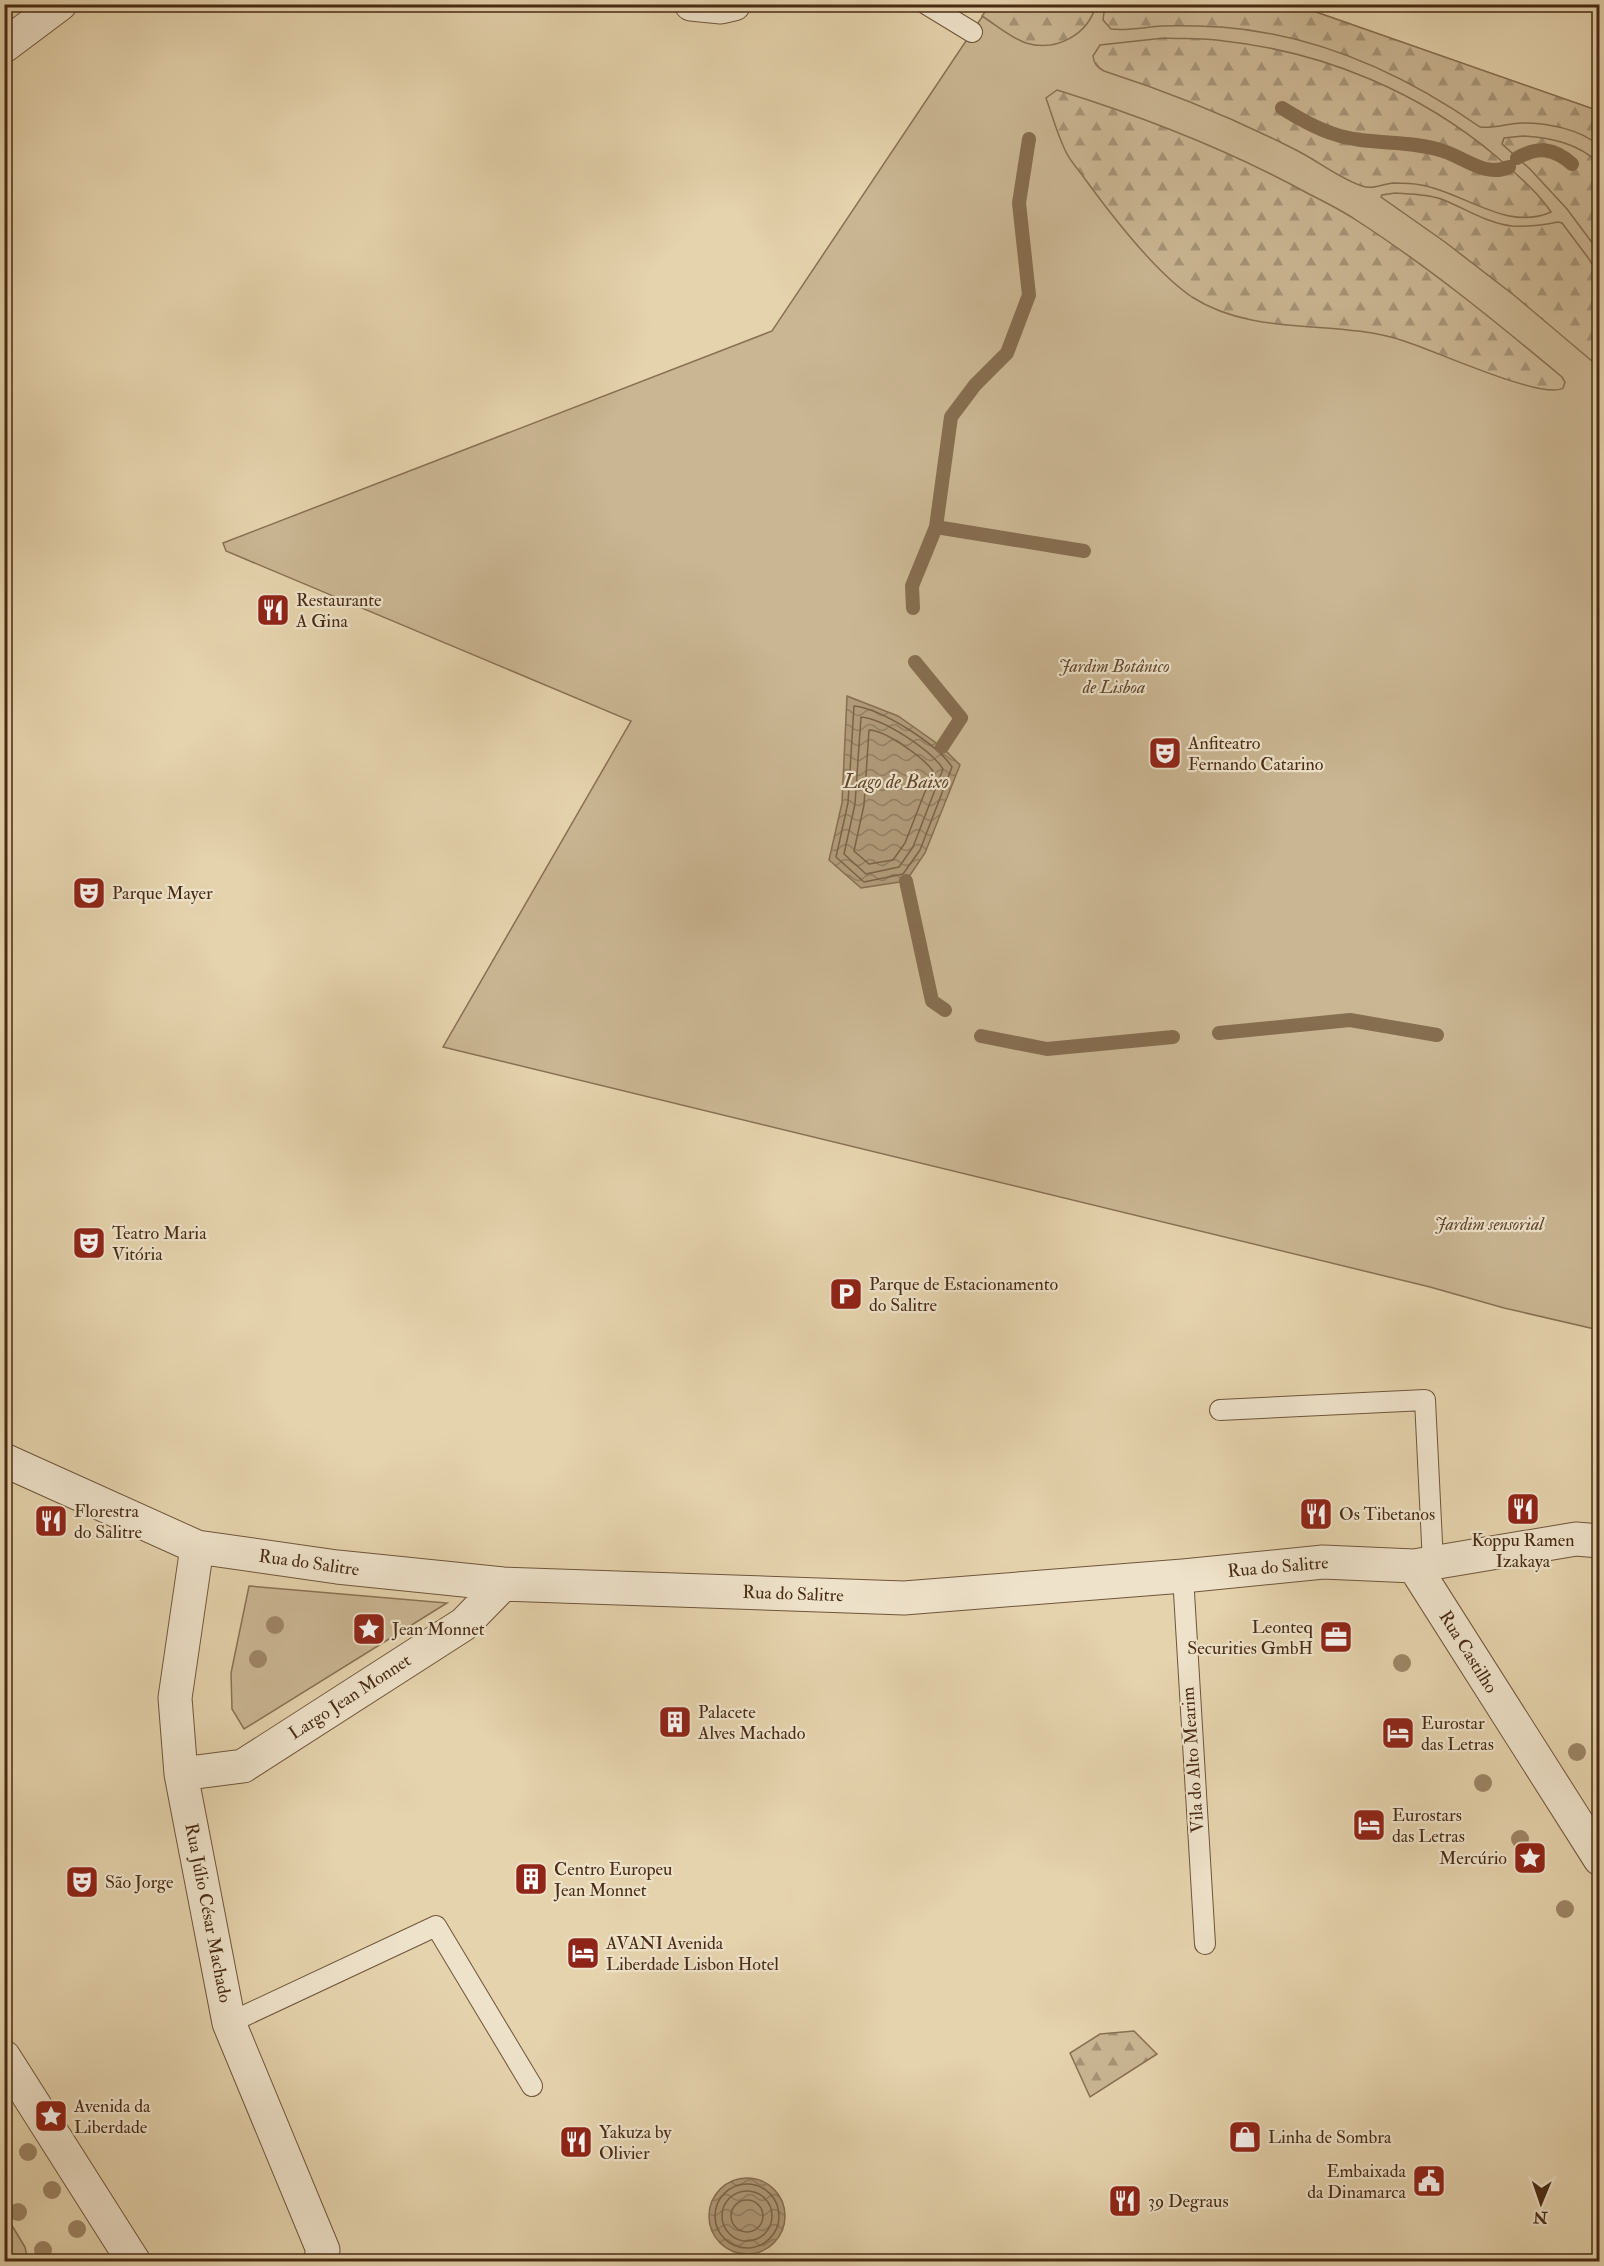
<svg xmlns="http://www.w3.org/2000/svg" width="1604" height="2266" viewBox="0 0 1604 2266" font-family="'IM FELL Double Pica',serif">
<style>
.green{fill:#cab693;stroke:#897053;stroke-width:1.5}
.forest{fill:url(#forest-firs);stroke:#897053;stroke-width:1.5}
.water{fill:url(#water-waves);stroke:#866e50;stroke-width:1.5}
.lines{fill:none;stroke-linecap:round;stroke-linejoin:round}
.shore{stroke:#7c6246;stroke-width:1.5}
.stream{stroke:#866e50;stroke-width:14}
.lane-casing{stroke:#6f553a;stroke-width:22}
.street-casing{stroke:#6f553a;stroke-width:35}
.lane{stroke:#eee2ca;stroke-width:20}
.street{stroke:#eee2ca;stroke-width:33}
.tree{fill:#9d8667}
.labels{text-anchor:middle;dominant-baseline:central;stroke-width:4.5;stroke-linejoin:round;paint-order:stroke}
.poi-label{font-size:18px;fill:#482b13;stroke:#eee2ca;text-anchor:start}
.park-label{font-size:18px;font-style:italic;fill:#62472d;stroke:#eee2ca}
.street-label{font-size:18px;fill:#482b13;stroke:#eee2ca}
.water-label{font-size:20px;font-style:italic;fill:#62472c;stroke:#eee2ca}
</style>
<defs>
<pattern id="forest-firs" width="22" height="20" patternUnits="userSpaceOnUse" patternTransform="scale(1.5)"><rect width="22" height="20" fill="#cab693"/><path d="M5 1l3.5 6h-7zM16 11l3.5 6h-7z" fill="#a69477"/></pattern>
<pattern id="water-waves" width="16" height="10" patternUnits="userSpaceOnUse" patternTransform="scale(1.5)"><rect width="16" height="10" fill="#b09a79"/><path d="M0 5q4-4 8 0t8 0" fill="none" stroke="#917e62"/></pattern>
</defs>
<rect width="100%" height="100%" fill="#e5d3ad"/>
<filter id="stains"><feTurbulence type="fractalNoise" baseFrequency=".00333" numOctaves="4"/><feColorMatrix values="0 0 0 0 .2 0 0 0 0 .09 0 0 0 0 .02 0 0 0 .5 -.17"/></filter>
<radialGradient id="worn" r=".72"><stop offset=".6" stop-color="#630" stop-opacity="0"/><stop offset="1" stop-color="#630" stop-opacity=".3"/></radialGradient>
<!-- green -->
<path class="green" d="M990,5H1296L1599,111V1330L1504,1308L1430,1287L443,1047L631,721L226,551L223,543L772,331Z
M249,1586L447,1603L244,1729L232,1709L231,1673Z
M5,2214L25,2247L28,2261H5Z"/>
<!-- forest -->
<path class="forest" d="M990,5V4L1096,5C1088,35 1056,52 1026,43C1011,38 996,25 982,16Z
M1105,5H1296L1599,111V146C1581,129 1547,123 1523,123C1508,123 1494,129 1480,127C1404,74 1315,34 1221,27C1202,26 1181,25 1162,26C1145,27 1128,31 1111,29L1103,20Z
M1164,38C1184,39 1204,38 1224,41C1324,52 1420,92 1497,157C1516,174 1537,191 1551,212C1507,232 1463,192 1421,185C1412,183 1402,183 1393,183C1383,184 1372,190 1362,186C1338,178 1317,160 1294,149C1233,118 1169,92 1104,71C1097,67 1094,64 1093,56L1100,45Z
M1057,90C1144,117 1229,150 1309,194C1325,202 1341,210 1356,220C1429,267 1496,322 1562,377L1565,382L1563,388C1544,401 1431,349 1404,341C1335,318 1256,338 1192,297C1155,272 1112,216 1085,179C1079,170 1069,160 1065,150C1057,133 1052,115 1046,98Z
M1523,136C1552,138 1577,143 1599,163V252L1567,209L1530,169L1502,144L1504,138Z
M1395,193C1411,194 1427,194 1441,199C1465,208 1486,223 1512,226C1527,227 1543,225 1558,222L1562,223L1589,259L1599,277V367L1515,296L1445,242L1381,197L1382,195Z
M1134,2031L1157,2054L1090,2097L1070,2053L1100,2034Z"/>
<!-- water -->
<path class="water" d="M847,696L898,716L942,747L960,765L925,853L906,881L861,888L829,860L842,803Z
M709 2216a38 38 0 1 1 76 0a38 38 0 1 1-76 0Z"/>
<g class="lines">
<!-- shore -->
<path class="shore" d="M854,706C882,709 937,744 952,767L920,850L903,874L864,882L836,857L848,803Z
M861,717C884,719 931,750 943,769L913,847L899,867L866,874L844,854L855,804Z
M869,730C885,730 924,758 933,771L905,843L893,860L869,864L854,851L864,805Z
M715 2216a32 32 0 1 1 64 0a32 32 0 1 1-64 0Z
M722 2216a25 25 0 1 1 50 0a25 25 0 1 1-50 0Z
M731 2216a16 16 0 1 1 32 0a16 16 0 1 1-32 0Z"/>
<!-- stream -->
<path class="stream" d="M1282,108C1298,118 1313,127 1331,133C1366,146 1404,139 1440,150C1463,156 1484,178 1509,167
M1517,158C1538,146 1554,148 1572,164
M936,527L1084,551
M913,608L912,586L936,527L951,417L975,385L1007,353L1029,295L1019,203L1029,139
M915,662L961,718L942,747
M906,881L932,1001L945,1010
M1219,1033L1350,1020L1437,1035
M981,1036L1047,1049L1173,1037"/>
<defs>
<path id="lane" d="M926,4L972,32
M1220,1410L1425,1400L1433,1563
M1183,1576L1205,1944
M229,2023L436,1926L532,2086"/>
<path id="street" d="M691,4L721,7L734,4
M4,46L60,4
M4,1460L197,1547L337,1567L503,1584L904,1598L1183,1576L1323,1562L1414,1566L1576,1539L1600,1541
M197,1547L175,1698L181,1774L229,2023L323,2250L320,2262
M1414,1566L1600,1859
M181,1774L243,1766L464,1624L503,1584
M4,2057L134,2262"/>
</defs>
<!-- lane casing -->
<use href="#lane" class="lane-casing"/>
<!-- street casing -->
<use href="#street" class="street-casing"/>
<!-- lane -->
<use href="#lane" class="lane"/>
<!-- street -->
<use href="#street" class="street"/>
</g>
<!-- trees -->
<g class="tree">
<circle cx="275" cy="1625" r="9"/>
<circle cx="258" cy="1659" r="9"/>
<circle cx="1402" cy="1663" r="9"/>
<circle cx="1577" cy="1752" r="9"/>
<circle cx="1483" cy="1783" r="9"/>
<circle cx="1520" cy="1839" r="9"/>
<circle cx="1565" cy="1909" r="9"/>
<circle cx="28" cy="2152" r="9"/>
<circle cx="52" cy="2190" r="9"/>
<circle cx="18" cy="2212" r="9"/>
<circle cx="77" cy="2229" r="9"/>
<circle cx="43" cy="2250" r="9"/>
</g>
<!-- icons -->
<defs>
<symbol id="restaurant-square" viewBox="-11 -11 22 22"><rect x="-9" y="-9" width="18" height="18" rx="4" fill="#8f2418" stroke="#eee2ca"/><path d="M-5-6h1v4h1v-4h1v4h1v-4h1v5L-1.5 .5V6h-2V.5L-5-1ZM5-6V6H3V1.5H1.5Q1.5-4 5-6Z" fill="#fff"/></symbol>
<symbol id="theatre-square" viewBox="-11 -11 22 22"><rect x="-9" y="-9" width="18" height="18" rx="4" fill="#8f2418" stroke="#eee2ca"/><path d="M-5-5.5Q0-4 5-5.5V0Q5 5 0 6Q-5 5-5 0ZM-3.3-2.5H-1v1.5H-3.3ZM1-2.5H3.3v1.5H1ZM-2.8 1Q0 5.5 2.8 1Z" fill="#fff"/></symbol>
<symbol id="parking-square" viewBox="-11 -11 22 22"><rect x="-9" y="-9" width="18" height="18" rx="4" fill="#8f2418" stroke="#eee2ca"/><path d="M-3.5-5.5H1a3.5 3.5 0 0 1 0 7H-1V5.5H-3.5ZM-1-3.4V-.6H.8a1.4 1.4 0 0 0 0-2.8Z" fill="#fff"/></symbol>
<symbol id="sight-square" viewBox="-11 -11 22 22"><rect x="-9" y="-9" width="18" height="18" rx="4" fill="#8f2418" stroke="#eee2ca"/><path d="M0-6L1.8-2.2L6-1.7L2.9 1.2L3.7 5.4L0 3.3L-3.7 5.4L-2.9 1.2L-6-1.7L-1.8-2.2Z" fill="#fff"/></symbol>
<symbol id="office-square" viewBox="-11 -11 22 22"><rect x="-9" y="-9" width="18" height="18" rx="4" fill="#8f2418" stroke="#eee2ca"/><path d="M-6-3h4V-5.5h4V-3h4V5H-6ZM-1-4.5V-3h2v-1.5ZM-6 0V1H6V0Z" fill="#fff"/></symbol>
<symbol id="building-square" viewBox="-11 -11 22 22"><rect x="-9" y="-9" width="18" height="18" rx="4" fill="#8f2418" stroke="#eee2ca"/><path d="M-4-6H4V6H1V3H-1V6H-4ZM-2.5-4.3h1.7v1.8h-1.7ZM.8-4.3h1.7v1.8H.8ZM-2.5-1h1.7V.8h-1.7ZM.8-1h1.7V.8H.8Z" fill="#fff"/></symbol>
<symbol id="hotel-square" viewBox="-11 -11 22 22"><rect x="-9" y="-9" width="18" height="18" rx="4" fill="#8f2418" stroke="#eee2ca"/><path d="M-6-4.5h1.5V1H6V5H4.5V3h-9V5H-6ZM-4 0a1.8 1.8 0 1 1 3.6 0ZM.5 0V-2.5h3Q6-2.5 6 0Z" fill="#fff"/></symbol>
<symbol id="shop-square" viewBox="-11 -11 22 22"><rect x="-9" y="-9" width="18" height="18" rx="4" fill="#8f2418" stroke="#eee2ca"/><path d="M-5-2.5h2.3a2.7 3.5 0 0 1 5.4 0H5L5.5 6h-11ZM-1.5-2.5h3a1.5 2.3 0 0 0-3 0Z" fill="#fff"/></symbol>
<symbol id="civic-square" viewBox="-11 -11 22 22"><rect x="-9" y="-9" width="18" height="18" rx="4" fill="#8f2418" stroke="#eee2ca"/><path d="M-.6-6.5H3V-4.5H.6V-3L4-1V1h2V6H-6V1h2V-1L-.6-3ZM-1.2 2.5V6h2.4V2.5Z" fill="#fff"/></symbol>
</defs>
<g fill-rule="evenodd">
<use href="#restaurant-square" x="254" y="591" width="38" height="38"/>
<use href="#theatre-square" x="1146" y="734" width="38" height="38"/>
<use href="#theatre-square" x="70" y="874" width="38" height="38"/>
<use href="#theatre-square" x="70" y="1224" width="38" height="38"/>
<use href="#parking-square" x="827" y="1275" width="38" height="38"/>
<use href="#restaurant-square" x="1504" y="1490" width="38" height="38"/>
<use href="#restaurant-square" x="1297" y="1495" width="38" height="38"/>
<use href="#restaurant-square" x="32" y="1502" width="38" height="38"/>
<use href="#sight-square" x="350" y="1610" width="38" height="38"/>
<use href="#office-square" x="1317" y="1618" width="38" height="38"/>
<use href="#building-square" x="656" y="1703" width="38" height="38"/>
<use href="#hotel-square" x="1379" y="1714" width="38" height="38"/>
<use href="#hotel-square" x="1350" y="1806" width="38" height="38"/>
<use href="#sight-square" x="1511" y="1839" width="38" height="38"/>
<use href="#building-square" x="512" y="1860" width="38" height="38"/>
<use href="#theatre-square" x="63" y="1863" width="38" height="38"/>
<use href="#hotel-square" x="564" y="1934" width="38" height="38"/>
<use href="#sight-square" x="32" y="2097" width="38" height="38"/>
<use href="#shop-square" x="1226" y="2118" width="38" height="38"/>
<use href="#restaurant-square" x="557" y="2123" width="38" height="38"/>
<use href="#civic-square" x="1410" y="2162" width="38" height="38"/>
<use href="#restaurant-square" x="1106" y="2182" width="38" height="38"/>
</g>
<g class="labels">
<!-- poi labels -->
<g class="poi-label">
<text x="296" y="600">Restaurante<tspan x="296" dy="21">A Gina</tspan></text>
<text x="1188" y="743">Anfiteatro<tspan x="1188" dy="21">Fernando Catarino</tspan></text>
<text x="112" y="893">Parque Mayer</text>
<text x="112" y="1233">Teatro Maria<tspan x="112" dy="21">Vitória</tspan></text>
<text x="869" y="1284">Parque de Estacionamento<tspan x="869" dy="21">do Salitre</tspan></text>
<text x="74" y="1511">Florestra<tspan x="74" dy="21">do Salitre</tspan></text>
<text x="1339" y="1514">Os Tibetanos</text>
<text x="1523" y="1540" text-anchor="middle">Koppu Ramen<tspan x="1523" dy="21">Izakaya</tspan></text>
<text x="1313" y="1627" text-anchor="end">Leonteq<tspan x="1313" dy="21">Securities GmbH</tspan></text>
<text x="392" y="1629">Jean Monnet</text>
<text x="698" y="1712">Palacete<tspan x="698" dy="21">Alves Machado</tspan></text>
<text x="1421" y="1723">Eurostar<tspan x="1421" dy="21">das Letras</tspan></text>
<text x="1392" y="1815">Eurostars<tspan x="1392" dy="21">das Letras</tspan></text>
<text x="1507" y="1858" text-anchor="end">Mercúrio</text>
<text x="554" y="1869">Centro Europeu<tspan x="554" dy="21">Jean Monnet</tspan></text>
<text x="105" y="1882">São Jorge</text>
<text x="606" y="1943">AVANI Avenida<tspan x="606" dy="21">Liberdade Lisbon Hotel</tspan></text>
<text x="74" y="2106">Avenida da<tspan x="74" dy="21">Liberdade</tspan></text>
<text x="599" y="2132">Yakuza by<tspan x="599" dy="21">Olivier</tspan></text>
<text x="1268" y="2137">Linha de Sombra</text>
<text x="1406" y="2171" text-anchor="end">Embaixada<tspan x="1406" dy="21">da Dinamarca</tspan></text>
<text x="1148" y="2201">39 Degraus</text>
</g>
<!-- park labels -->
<g class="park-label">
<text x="1114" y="666">Jardim Botânico<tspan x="1114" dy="21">de Lisboa</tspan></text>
<text x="1489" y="1224">Jardim sensorial</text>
</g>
<!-- street labels -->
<g class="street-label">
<text transform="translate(309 1563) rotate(8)">Rua do Salitre</text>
<text transform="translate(1278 1567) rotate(-5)">Rua do Salitre</text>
<text transform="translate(793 1594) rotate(2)">Rua do Salitre</text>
<text transform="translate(1468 1652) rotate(58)">Rua Castilho</text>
<text transform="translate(350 1697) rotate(-33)">Largo Jean Monnet</text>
<text transform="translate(1193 1760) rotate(-94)">Vila do Alto Mearim</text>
<text transform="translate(208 1913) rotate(79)">Rua Júlio César Machado</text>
</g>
<!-- water labels -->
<g class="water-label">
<text x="896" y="781">Lago de Baixo</text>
</g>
</g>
<!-- margin -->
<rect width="1604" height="2266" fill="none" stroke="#e5d3ad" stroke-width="24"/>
<rect x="6" y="6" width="1592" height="2254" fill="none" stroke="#482b13" stroke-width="3"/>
<rect x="12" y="12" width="1580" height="2242" fill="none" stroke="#482b13" stroke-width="1.5"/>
<!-- north arrow -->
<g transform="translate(1541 2203) rotate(182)" stroke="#eee2ca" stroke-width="4.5" paint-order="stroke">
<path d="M0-4.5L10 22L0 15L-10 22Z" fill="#482b13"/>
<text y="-9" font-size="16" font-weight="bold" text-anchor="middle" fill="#482b13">N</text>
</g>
<rect width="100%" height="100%" filter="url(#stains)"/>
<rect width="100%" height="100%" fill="url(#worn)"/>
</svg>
